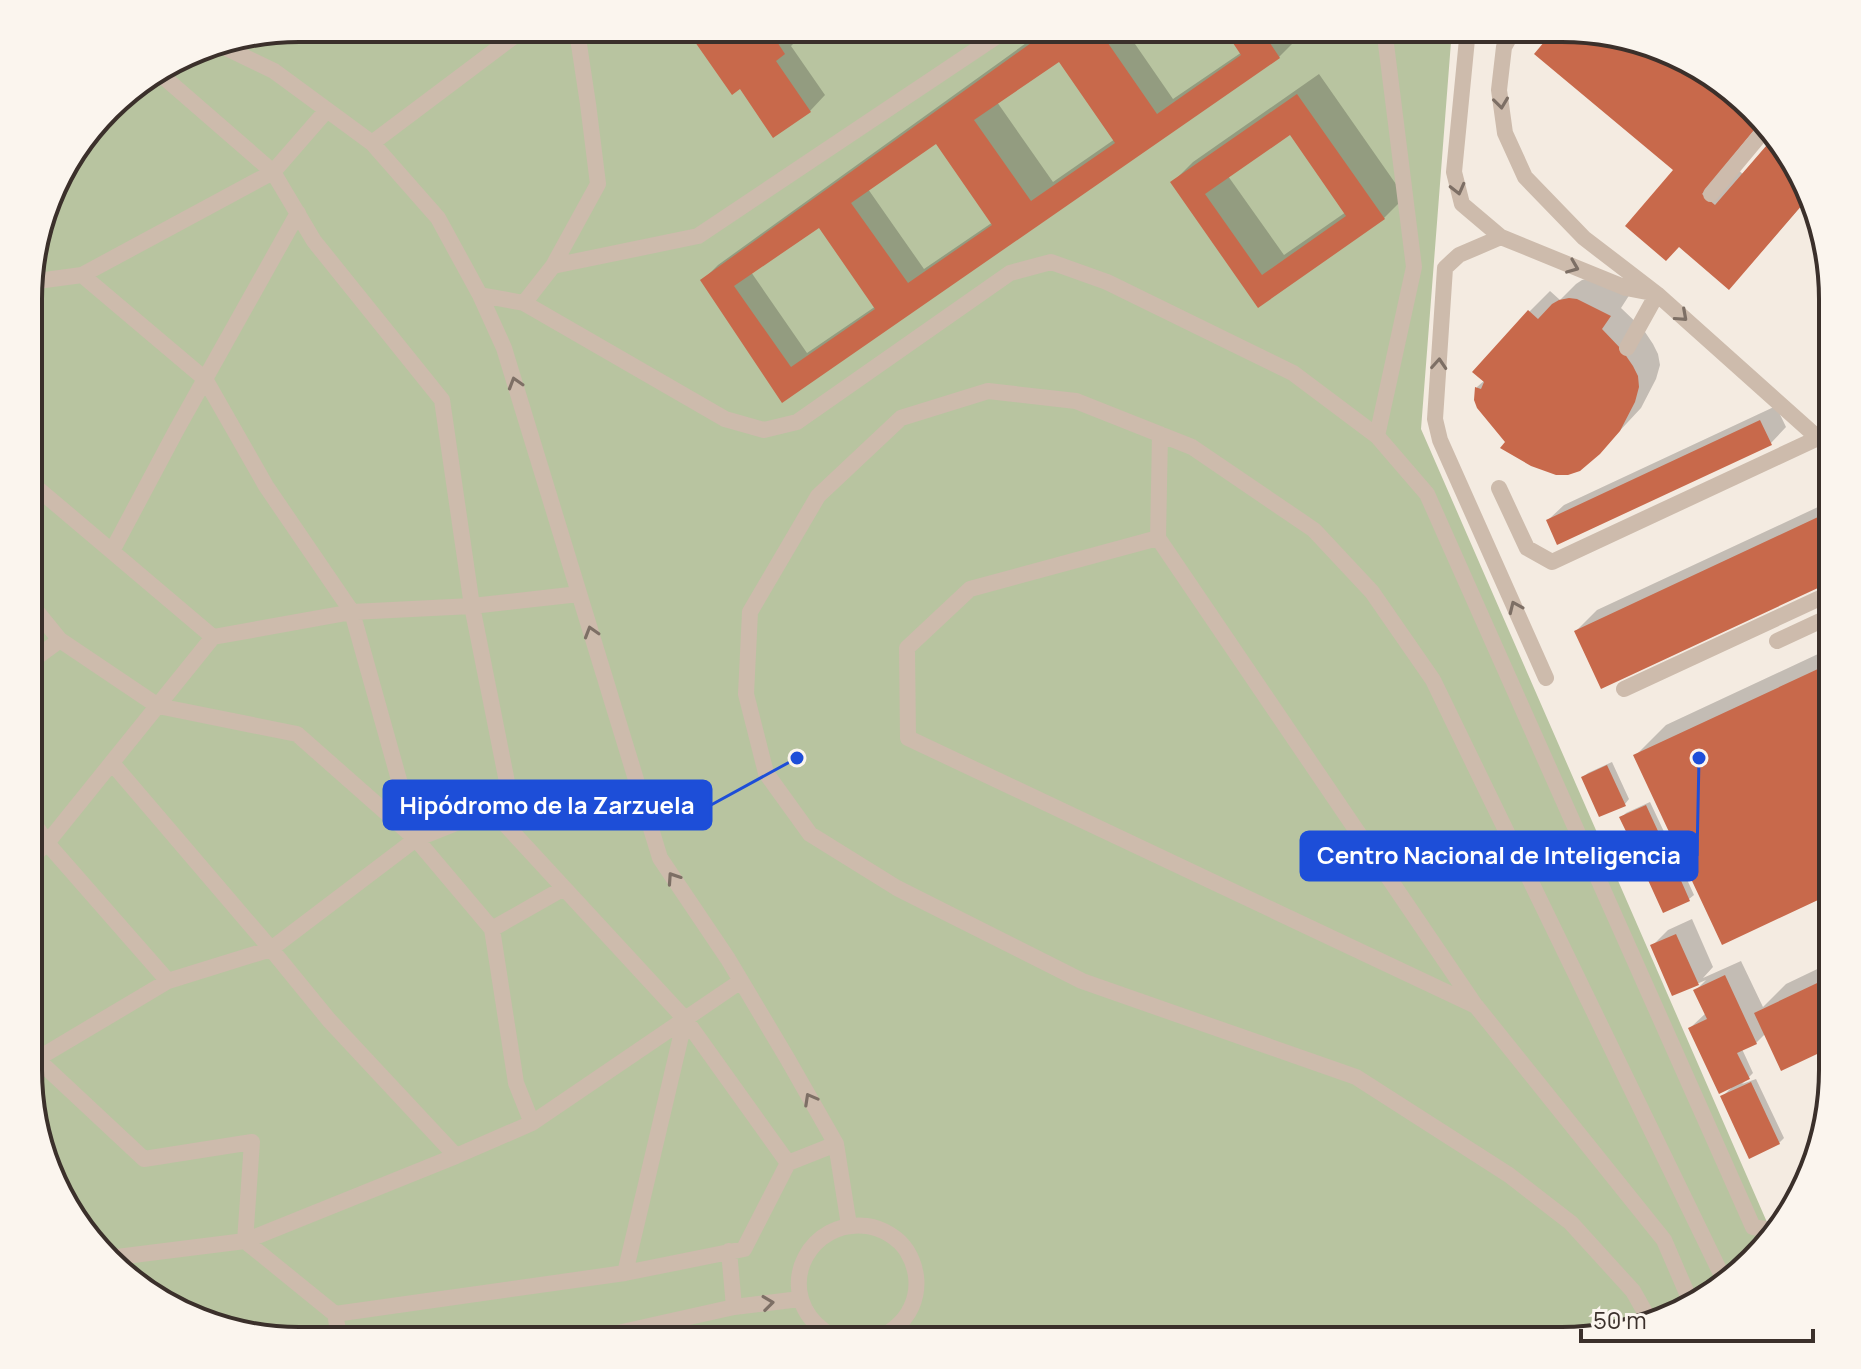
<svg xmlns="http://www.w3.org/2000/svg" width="1861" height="1369" viewBox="0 0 1861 1369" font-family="Manrope,sans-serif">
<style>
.green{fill:#b8c4a0}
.shadow{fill:#0003;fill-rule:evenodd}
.building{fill:#c8694b;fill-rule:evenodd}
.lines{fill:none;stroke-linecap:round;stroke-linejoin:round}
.path{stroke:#b9a596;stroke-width:5;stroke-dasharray:4 4;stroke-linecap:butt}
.service{stroke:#cdbbac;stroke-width:16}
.oneway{stroke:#7d6f65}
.rim{fill:none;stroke:#3b302b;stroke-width:4}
.leader{fill:none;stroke:#1d4ed8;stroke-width:3}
.callout-dot{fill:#1d4ed8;stroke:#fbf5ee;stroke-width:3}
.callout{fill:#1d4ed8;stroke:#1d4ed8;stroke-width:3}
.callout-label{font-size:24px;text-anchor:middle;font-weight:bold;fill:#fff}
</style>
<rect width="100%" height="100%" fill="#f4ebe1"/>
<!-- green -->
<path class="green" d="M299,28L1452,29L1421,429L1773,1236L1766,1248L1681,1313L1562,1341L282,1340L196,1321L121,1274L56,1190L29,1088L30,263L64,164L121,95L211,43Z"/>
<!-- shadow -->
<path class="shadow" d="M699,28H794L800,37L791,46L825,95L810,111L740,86L698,42L704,36Z
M1047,28H1124L1173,99L1242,52L1225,28H1286L1295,41L1279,57L783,400L702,281L718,265ZM1059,59L1115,139L1053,182L997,102ZM936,141L993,222L924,269L868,189ZM819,225L876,306L807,353L751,272Z
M1558,29H1579L1665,48L1740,95L1761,121L1728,161L1744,175L1775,140L1805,180L1809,197L1749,266L1676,170L1537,54Z
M1319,74L1405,197L1384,218L1258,305L1172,183L1193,162ZM1290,132L1346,212L1284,255L1228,176Z
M1591,278L1630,294L1621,308L1643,329L1653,344L1658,354L1660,365L1656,379L1641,408L1599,453L1508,442L1476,399L1477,387L1485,380L1529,312L1550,291L1560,300L1576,284L1582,280Z
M1776,406L1786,427L1771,443L1548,520L1564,505Z
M1833,500V579L1576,631L1597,610Z
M1833,647V891L1636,755L1666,725Z
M1612,762L1629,799L1625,804L1583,777L1588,773Z
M1650,802L1666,836L1662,841L1622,817L1626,813Z
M1680,864L1694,895L1689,899L1650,880L1655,875Z
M1692,919L1713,967L1703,978L1741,961L1763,1007L1786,984L1832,962V1045L1782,1068L1765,1034L1756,1043L1742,1049L1753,1073L1742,1084L1756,1079L1784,1138L1779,1143L1722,1097L1733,1086L1690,1028L1706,1013L1696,990L1706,980L1673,994L1652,946L1668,930Z"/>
<!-- building -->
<path class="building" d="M697,28H768L785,54L776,61L811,112L773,138L740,89L732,95L695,42L703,37Z
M919,28H940L925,38Z
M1052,28H1107L1101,33L1157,114L1241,55L1223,28H1260L1280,58L782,403L700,280ZM1059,62L1115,143L1031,201L974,120ZM936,144L992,225L908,283L851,203ZM819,228L875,309L791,367L734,286Z
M1555,29H1579L1665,48L1740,95L1761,122L1702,194L1715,205L1773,138L1805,180L1809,197L1729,290L1679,247L1666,261L1625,226L1673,170L1534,54Z
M1297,94L1385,219L1258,308L1170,182ZM1290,135L1346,216L1262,275L1205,194Z
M1569,298L1577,299L1611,316L1602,329L1622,350L1633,366L1638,376L1639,387L1635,402L1620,431L1600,454L1580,471L1568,475H1556L1531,466L1500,448L1505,442L1477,408L1474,400L1475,387L1481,389L1484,382L1472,372L1528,310L1538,319L1552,304L1559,300Z
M1760,420L1772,445L1557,545L1546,520Z
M1833,510V581L1601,689L1574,631Z
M1833,662V893L1722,945L1633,755Z
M1607,765L1626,806L1599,817L1581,777Z
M1646,805L1663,842L1637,854L1619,817Z
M1675,867L1690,901L1663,913L1648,880Z
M1676,934L1699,985L1672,996L1650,945Z
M1725,975L1757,1044L1737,1053L1750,1079L1719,1094L1688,1028L1707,1019L1693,990Z
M1832,976V1047L1781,1071L1754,1013Z
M1751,1082L1780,1144L1749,1159L1720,1096Z"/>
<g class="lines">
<!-- path -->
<path class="path" d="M1822,354L1833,363"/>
<!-- service -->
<path class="service" d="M1468,29L1454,172L1462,204L1501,237L1626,288L1657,294L1627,348
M1514,29L1504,47L1499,90L1505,133L1525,177L1584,238L1657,294L1818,438L1833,443
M214,42L274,71L372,143L438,218L480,295L504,348L660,858L728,959L787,1058L836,1144L849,1225
M372,143L525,28
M1711,194L1766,128
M1501,237L1459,255L1445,268L1435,419L1440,440L1546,678
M553,266L698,236L1009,28
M82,275L205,379L266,486L352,612L472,606L442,400L314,241L273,172L166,79L156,74
M30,282L82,275L273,172L327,110
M480,295L524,303L725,419L764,430L797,422L1010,273L1051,262L1107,282L1293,373L1377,436L1427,494L1753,1227L1771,1230L1780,1225
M524,303L553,266L598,184L588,104L578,38L581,28
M1160,434L1158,538L970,589L907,648L908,738L1476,1006L1664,1240L1692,1305
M1377,436L1414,267L1384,28
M1499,488L1527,548L1552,562L1818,438
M1158,538L1475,1005
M112,551L177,429L298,213
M213,637L352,612L415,837
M60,640L158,706L297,734L416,839L492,929L516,1083L532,1123L456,1156L329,1020L271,949L112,763
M1777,641L1833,615
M30,662L60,640L30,603
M1624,689L1833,592
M29,860L47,843L29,816
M492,929L564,888
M168,981L271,949L416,839L491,809L507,782L472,606L579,594
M29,1042L37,1059L144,1159L252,1142L245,1241L109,1258
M29,1067L37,1059L168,981L47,843L213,637L30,482
M532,1123L741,981
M456,1156L245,1241L335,1314L625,1273L685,1019L491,809
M788,1163L836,1144
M729,1251L734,1307
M625,1273L744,1249L788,1163L685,1019
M335,1314L340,1340
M1650,1321L1633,1291L1571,1223L1509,1175L1356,1077L1082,981L897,888L810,834L766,773L746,694L750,612L818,496L901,418L988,391L1076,401L1192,447L1314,530L1372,592L1433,680L1724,1280
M582,1341L734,1307L800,1299
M848,1341C835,1339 825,1333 816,1324C776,1283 811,1219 867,1226C882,1228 899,1238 907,1251C930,1289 909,1332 867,1341"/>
</g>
<!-- one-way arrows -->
<defs><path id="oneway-chevron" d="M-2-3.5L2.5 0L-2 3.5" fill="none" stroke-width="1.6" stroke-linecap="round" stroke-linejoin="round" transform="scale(2)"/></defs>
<g class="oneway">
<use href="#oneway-chevron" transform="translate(1501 103) rotate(83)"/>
<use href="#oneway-chevron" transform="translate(1458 189) rotate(76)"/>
<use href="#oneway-chevron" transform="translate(1573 267) rotate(22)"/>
<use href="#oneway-chevron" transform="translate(1682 316) rotate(42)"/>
<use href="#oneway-chevron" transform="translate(1439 364) rotate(-86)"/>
<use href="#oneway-chevron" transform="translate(515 383) rotate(-107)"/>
<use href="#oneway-chevron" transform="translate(1515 607) rotate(-114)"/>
<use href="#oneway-chevron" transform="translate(591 632) rotate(-107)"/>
<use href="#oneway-chevron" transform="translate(673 878) rotate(-124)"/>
<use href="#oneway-chevron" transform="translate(810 1099) rotate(-119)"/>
<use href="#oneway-chevron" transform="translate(768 1303) rotate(-7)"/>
</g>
<!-- crop -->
<path d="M0 0H1861V1369H0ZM299 42H1562A257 257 0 0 1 1819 299V1070A257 257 0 0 1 1562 1327H299A257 257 0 0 1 42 1070V299A257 257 0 0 1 299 42Z" fill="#fbf5ee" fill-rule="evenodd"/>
<path class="rim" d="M299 42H1562A257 257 0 0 1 1819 299V1070A257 257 0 0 1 1562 1327H299A257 257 0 0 1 42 1070V299A257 257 0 0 1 299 42Z"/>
<!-- callouts -->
<path class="leader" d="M797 758L711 805M1699 758L1697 856"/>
<g class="callout-dot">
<circle cx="797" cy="758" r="8"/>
<circle cx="1699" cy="758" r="8"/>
</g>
<g class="callout">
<rect x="384" y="781" width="327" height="48" rx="8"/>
<rect x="1301" y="832" width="396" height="48" rx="8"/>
</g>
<g class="callout-label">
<text x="547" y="814">Hipódromo de la Zarzuela</text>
<text x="1499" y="864">Centro Nacional de Inteligencia</text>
</g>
<!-- scale -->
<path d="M1581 1329v12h232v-12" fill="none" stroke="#3b302b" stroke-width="4"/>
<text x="1593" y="1329" font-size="24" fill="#3b302b" stroke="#fbf5ee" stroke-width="6" paint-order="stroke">50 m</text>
</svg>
